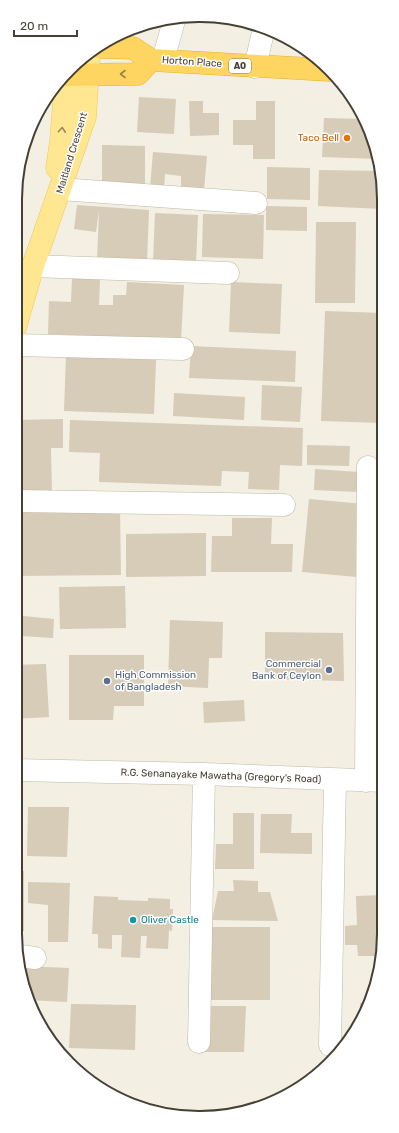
<svg xmlns="http://www.w3.org/2000/svg" width="399" height="1133" viewBox="0 0 399 1133" font-family="Rubik,sans-serif">
<style>
.building{fill:#d6ccb7}
.lines{fill:none;stroke-linecap:round;stroke-linejoin:round}
.minor-casing{stroke:#c0b8a5;stroke-width:23}
.major-casing{stroke:#efca55;stroke-width:23}
.highway-casing{stroke:#edaf24;stroke-width:23}
.minor{stroke:#fff;stroke-width:22}
.major{stroke:#ffe690;stroke-width:22}
.highway{stroke:#ffd562;stroke-width:22}
.oneway{stroke:#998248}
.oneway2{stroke:#998a5d}
.food-dot{fill:#e8710a;stroke:#fff;stroke-width:1.5}
.service-dot{fill:#5c6f8a;stroke:#fff;stroke-width:1.5}
.culture-dot{fill:#0f9aa8;stroke:#fff;stroke-width:1.5}
.labels{text-anchor:middle;dominant-baseline:central;stroke-width:3;stroke-linejoin:round;paint-order:stroke}
.shield{fill:#fff;stroke:#7e7970;stroke-width:1}
.shield-label{font-size:9px;font-weight:bold;fill:#463f33}
.street-label{font-size:10px;fill:#463f33;stroke:#fff}
.food-label{font-size:10px;fill:#c56008;stroke:#fff;text-anchor:end}
.service-label{font-size:10px;fill:#4e5e75;stroke:#fff;text-anchor:end}
.culture-label{font-size:10px;fill:#0d838f;stroke:#fff;text-anchor:start}
.rim{fill:none;stroke:#463f33;stroke-width:2}
</style>
<rect width="100%" height="100%" fill="#f3efe3"/>
<!-- building -->
<path class="building" d="M139,97L176,99L174,134L137,132Z
M189,101H203V113H219V135L190,136Z
M256,101H275V159H253V145H233V120H256Z
M324,118L365,119L378,159L322,157Z
M102,145L145,146V188H102Z
M153,152L207,156L204,190L181,189V176L165,174L164,189L150,188Z
M267,167L310,168V200L267,199Z
M319,170L381,171L382,209L318,206Z
M77,205L149,210L147,264L97,263L99,210L96,232L74,229Z
M266,206L307,207V231L266,230Z
M155,213L198,215L196,264L153,262Z
M203,214L264,215L263,259L202,257Z
M316,222H356L355,303H315Z
M72,278L100,279L99,305H113V295H126L127,282L184,285L181,340L48,334L49,301L71,302Z
M231,282L282,284L280,334L229,332Z
M325,311L383,313V423L321,421Z
M191,346L296,351L295,382L189,378Z
M66,355L156,360L154,414L64,411Z
M262,385L302,387L300,422L261,420Z
M174,393L245,397L244,420L173,416Z
M63,419V448H51L52,494H15V420Z
M70,420L303,428L302,466L280,465L279,490L248,489L249,472L222,471L221,486L99,482L100,453L69,452Z
M307,445L350,446L349,466L307,465Z
M315,469L359,472L358,492L314,490Z
M309,499L364,504L357,577L302,572Z
M120,509L121,575L15,576V510Z
M232,518H272L271,544H293L292,572H211L212,536H232Z
M206,533V576L126,577V534Z
M125,586L126,628L60,629L59,587Z
M382,594H383V620H381Z
M23,616L54,619L53,638L21,636Z
M170,620L223,622L222,658H209L208,688L168,686Z
M265,632L343,633L344,681L265,679Z
M69,655H144V706H114L113,720H69Z
M46,664L49,717L15,719V665Z
M244,700L245,721L204,723L203,702Z
M28,807H69L67,857L27,856Z
M233,813H254V869H215L216,844H233Z
M261,814H292L291,833H312V854L260,853Z
M15,871H24V931H15Z
M233,880L258,881V892H270L278,921L212,920L218,891H234Z
M28,882L70,883L68,942H48V905L28,903Z
M384,895V934L381,956H358L357,945H345V926L357,925L356,896Z
M94,896L118,897V900L148,901V898L170,899V909H173L172,931L169,930L168,949L146,948L147,936H141L140,958L121,957L122,935H112V949L98,948V934H92Z
M203,927H270V1000H201Z
M22,966L69,968L67,1002L28,1000Z
M360,1003H368L361,1019Z
M71,1004L136,1005L135,1050L69,1048Z
M203,1006H246L244,1052H201Z"/>
<g class="lines">
<defs>
<path id="minor" d="M163,60L175,17
M255,67L264,28
M60,189L256,203
M33,266L228,273
M15,345L183,349
M15,501L284,505
M15,770L204,774L384,781
M366,781L368,467
M20,956L35,958
M199,1042L204,774
M330,1045L335,780"/>
<path id="major" d="M57,168L61,141L66,76
M15,328L33,266L85,117L89,56"/>
<path id="highway" d="M99,47L133,48L151,60L329,70
M67,75L138,74L151,60"/>
</defs>
<!-- minor casing -->
<use href="#minor" class="minor-casing"/>
<!-- major casing -->
<use href="#major" class="major-casing"/>
<!-- highway casing -->
<use href="#highway" class="highway-casing"/>
<!-- minor -->
<use href="#minor" class="minor"/>
<!-- major -->
<use href="#major" class="major"/>
<!-- highway -->
<use href="#highway" class="highway"/>
</g>
<!-- one-way arrows -->
<defs><path id="oneway-chevron" d="M-2-3.5L2.5 0L-2 3.5" fill="none" stroke-width="1.6" stroke-linecap="round" stroke-linejoin="round"/></defs>
<use class="oneway" href="#oneway-chevron" transform="translate(123 74) rotate(180)"/>
<use class="oneway2" href="#oneway-chevron" transform="translate(62 130) rotate(-86)"/>
<!-- markers -->
<circle class="food-dot" cx="347" cy="138" r="4"/>
<g class="service-dot">
<circle cx="329" cy="670" r="4"/>
<circle cx="107" cy="681" r="4"/>
</g>
<circle class="culture-dot" cx="133" cy="920" r="4"/>
<g class="labels">
<!-- shield labels -->
<rect class="shield" x="229" y="59" width="22" height="14" rx="3"/>
<g class="shield-label">
<text x="240" y="66">A0</text>
</g>
<!-- street labels -->
<g class="street-label">
<text transform="translate(192 62) rotate(4)">Horton Place</text>
<text transform="translate(72 153) rotate(-73)">Maitland Crescent</text>
<text transform="translate(221 776) rotate(2)">R.G. Senanayake Mawatha (Gregory's Road)</text>
</g>
<!-- food labels -->
<g class="food-label">
<text x="339" y="138">Taco Bell</text>
</g>
<!-- service labels -->
<g class="service-label">
<text x="321" y="664">Commercial<tspan x="321" dy="12">Bank of Ceylon</tspan></text>
<text x="115" y="675" text-anchor="start">High Commission<tspan x="115" dy="12">of Bangladesh</tspan></text>
</g>
<!-- culture labels -->
<g class="culture-label">
<text x="141" y="920">Oliver Castle</text>
</g>
</g>
<!-- crop -->
<path d="M0 0H399V1133H0ZM199 22H200A177 177 0 0 1 377 199V934A177 177 0 0 1 200 1111H199A177 177 0 0 1 22 934V199A177 177 0 0 1 199 22Z" fill="#fff" fill-rule="evenodd"/>
<path class="rim" d="M199 22H200A177 177 0 0 1 377 199V934A177 177 0 0 1 200 1111H199A177 177 0 0 1 22 934V199A177 177 0 0 1 199 22Z"/>
<!-- scale -->
<path d="M14 30v6h63v-6" fill="none" stroke="#463f33" stroke-width="2"/>
<text x="20" y="30" font-size="12" fill="#463f33" stroke="#ffffff" stroke-width="3" paint-order="stroke">20 m</text>
</svg>
